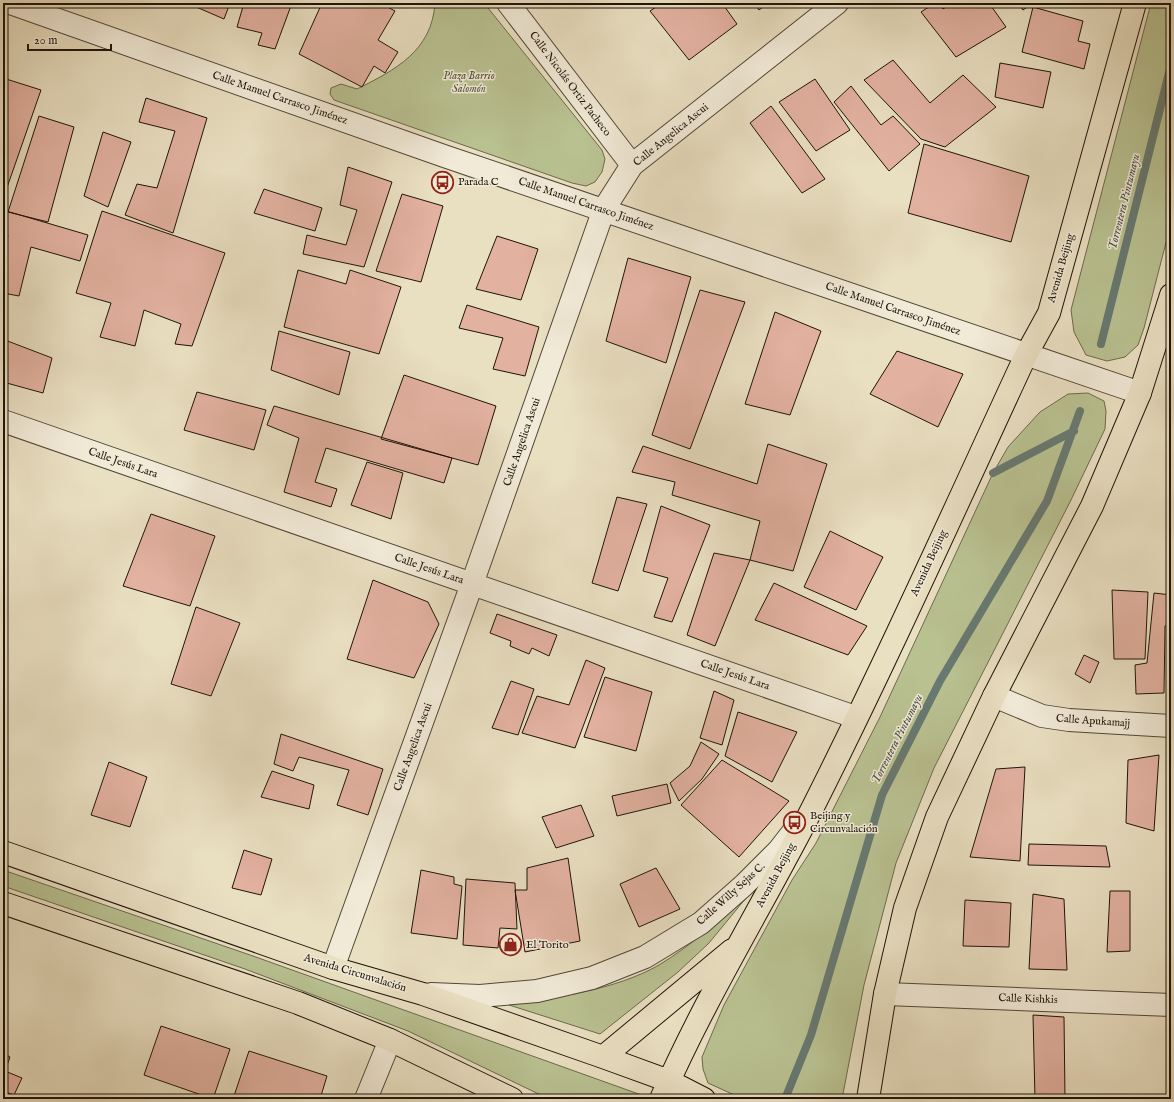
<svg xmlns="http://www.w3.org/2000/svg" width="1174" height="1102" viewBox="0 0 1174 1102" font-family="'IM FELL English',serif">
<style>
.green{fill:#b9c191;stroke:#6c6a4d}
.lines{fill:none;stroke-linecap:round;stroke-linejoin:round}
.stream{stroke:#677971;stroke-width:8}
.building{fill:#e2b1a0;stroke:#1e1409}
.minor-casing{stroke:#514737;stroke-width:24}
.major-casing{stroke:#1e1409;stroke-width:24}
.minor{stroke:#f1ead7;stroke-width:22}
.major{stroke:#e9dfc1;stroke-width:22}
.labels{text-anchor:middle;dominant-baseline:central;stroke-width:3;stroke-linejoin:round;paint-order:stroke}
.park-label{font-size:11px;font-style:italic;fill:#545139;stroke:#f1ead7}
.street-label{font-size:11px;fill:#1e1409;stroke:#f1ead7}
.poi-label{font-size:11px;fill:#1e1409;stroke:#f1ead7;text-anchor:start}
.water-label{font-size:12px;font-style:italic;fill:#484f46;stroke:#f1ead7}
</style>
<rect width="100%" height="100%" fill="#e9dfc1"/>
<filter id="stains"><feTurbulence type="fractalNoise" baseFrequency=".005" numOctaves="4"/><feColorMatrix values="0 0 0 0 .2 0 0 0 0 .09 0 0 0 0 .02 0 0 0 .5 -.17"/></filter>
<radialGradient id="worn" r=".72"><stop offset=".6" stop-color="#630" stop-opacity="0"/><stop offset="1" stop-color="#630" stop-opacity=".3"/></radialGradient>
<!-- green -->
<path class="green" d="M435,3H484L602,150L605,159L602,172L595,182L586,186L572,183L334,100L330,94L331,88L341,84L357,89C395,70 432,51 435,3Z
M1151,3H1171V223L1144,328L1138,345L1125,357L1107,361L1086,355L1074,332L1071,310Z
M1088,393L1104,401L1106,411L1105,429L1070,502L934,768L896,863L864,985L842,1099H743L708,1083L703,1069L702,1057L724,1005L792,880L816,843L880,717L993,473L1008,447L1040,412L1068,394Z
M3,870L253,956L647,1097V1099H549L408,1031L245,969L3,886Z
M746,898L709,943L678,972L600,1034L509,1005C558,997 615,990 659,965C690,946 718,922 746,898Z"/>
<g class="lines">
<!-- stream -->
<path class="stream" d="M1101,344L1171,65
M993,473L1074,431
M785,1099L811,1035L882,795L940,681L1047,501L1080,411"/>
</g>
<!-- building -->
<path class="building" d="M187,3H230L224,19Z
M244,3H292L275,49L258,45L262,33L237,27Z
M322,3H380L395,11L378,40L398,52L385,73L374,66L362,87L299,54Z
M662,3H722L737,24L689,60L650,11Z
M754,3H768L759,10Z
M935,3H939L943,9L952,3H989L1006,27L956,57L921,12Z
M1018,3H1033L1023,10Z
M1033,7L1083,21L1078,41L1090,44L1084,69L1022,52Z
M893,60L930,103L963,75L996,107L945,147L921,139L864,80Z
M1000,63L1051,72L1043,108L995,97Z
M3,78L41,90L3,199Z
M815,79L850,130L816,151L779,102Z
M851,86L881,125L893,116L920,144L889,171L834,102Z
M146,98L207,118L173,233L125,215L137,184L157,188L175,131L139,122Z
M771,106L825,179L802,193L750,123Z
M39,116L74,127L48,222L8,212Z
M103,132L131,142L108,207L84,196Z
M924,144L1029,176L1011,242L908,213Z
M348,167L392,182L364,267L303,254L307,235L346,245L357,210L340,205Z
M264,189L322,208L315,231L254,213Z
M402,194L443,206L421,282L376,271Z
M3,210L88,235L80,261L31,247L19,296L3,293V253L8,235L3,234Z
M102,211L225,253L192,346L175,344L181,324L144,310L135,346L100,337L111,303L76,293Z
M497,236L538,249L521,300L476,289Z
M628,258L691,277L666,363L606,341Z
M298,270L346,284L350,270L401,287L379,354L284,327Z
M700,290L745,302L690,449L652,435Z
M467,305L539,327L525,376L493,369L503,338L459,328Z
M775,312L821,331L790,415L745,404Z
M279,331L350,352L339,395L271,370Z
M5,340L52,358L43,393L3,382Z
M897,351L963,374L938,427L870,394Z
M404,375L496,406L478,465L381,439Z
M197,392L266,410L254,450L184,430Z
M274,406L452,458L444,483L326,448L315,482L337,489L331,507L284,492L299,438L267,425Z
M768,444L827,464L793,571L750,560L760,521L672,495L675,482L632,472L643,446L757,484Z
M367,462L403,473L391,519L351,505Z
M617,497L647,504L618,591L592,583Z
M661,506L710,525L672,622L654,617L668,578L643,571Z
M151,514L215,536L190,606L123,586Z
M830,531L883,557L856,610L804,587Z
M714,553L750,560L715,646L687,635Z
M373,580L428,602L439,624L414,678L347,659Z
M774,583L867,626L848,655L755,620Z
M1112,590L1148,592L1145,659H1114Z
M1154,593L1171,595V626H1165L1164,693L1136,694L1135,665L1147,663Z
M196,607L240,623L211,696L171,684Z
M497,614L557,635L549,656L532,648L529,654L510,646L511,641L490,633Z
M1084,655L1099,662L1090,683L1075,674Z
M586,660L605,668L575,748L522,733L537,696L569,705Z
M605,677L652,692L636,751L584,737Z
M511,681L534,689L518,735L492,728Z
M714,691L734,700L722,745L700,738Z
M738,712L797,732L772,782L725,756Z
M281,734L383,769L368,815L337,805L349,770L299,757L293,771L274,764Z
M701,742L719,754L702,779L679,801L670,783L690,766Z
M1159,755L1154,831L1126,823L1128,760Z
M722,760L789,801L739,857L681,805Z
M109,762L147,777L130,827L91,815Z
M1025,767L1020,861L970,857L996,769Z
M272,771L314,785L309,809L261,797Z
M667,784L671,803L617,816L612,796Z
M581,805L594,836L556,848L542,817Z
M1029,844L1106,846L1110,867L1028,865Z
M244,850L272,859L261,895L232,888Z
M568,858L580,941L525,952L515,890H527V868Z
M656,868L680,909L639,927L620,884Z
M421,870L454,877V884L462,886L457,939L411,933Z
M466,879L515,883L517,929L500,928L498,948L463,945Z
M1110,891H1130V951L1107,952Z
M1033,894L1064,899L1067,970L1029,969Z
M965,900L1011,903L1009,947L963,946Z
M1033,1015L1064,1017L1065,1099H1035Z
M161,1026L230,1049L213,1099L144,1075Z
M249,1051L327,1076L320,1099H233Z
M3,1053L10,1057L5,1071L22,1078L14,1095L3,1091Z"/>
<g class="lines">
<defs>
<path id="minor" d="M10,3L444,156L1140,393
M508,3L632,165
M3,421L855,717
M994,696L1042,716L1069,720L1171,726
M333,968L472,584L604,209L632,165L837,3
M431,994L480,996L537,991L592,978L645,957L701,923L744,885L779,850L796,828
M885,994L1171,1005
M366,1099L390,1040"/>
<path id="major" d="M3,852L333,968L423,994L603,1057L669,1081L704,1099
M3,903L298,1003L390,1040L512,1099
M603,1057L732,950
M661,1099C705,998 763,905 813,807C888,658 956,506 1026,355L1049,313L1135,3
M868,1099L885,994L905,908L937,817L994,696L1092,506L1140,393L1171,295"/>
</defs>
<!-- minor casing -->
<use href="#minor" class="minor-casing"/>
<!-- major casing -->
<use href="#major" class="major-casing"/>
<!-- minor -->
<use href="#minor" class="minor"/>
<!-- major -->
<use href="#major" class="major"/>
</g>
<!-- icons -->
<defs>
<symbol id="bus-ring" viewBox="-11 -11 22 22"><circle r="9.5" fill="#f1ead7" stroke="#8f2418" stroke-width="1.5"/><path d="M-5-6H5V4H4V6H2V4H-2V6H-4V4H-5ZM-3.5-4V0h7V-4ZM-3.5 1.2v1.5H-2V1.2ZM2 1.2v1.5H3.5V1.2Z" fill="#8f2418"/></symbol>
<symbol id="shop-ring" viewBox="-11 -11 22 22"><circle r="9.5" fill="#f1ead7" stroke="#8f2418" stroke-width="1.5"/><path d="M-5-2.5h2.3a2.7 3.5 0 0 1 5.4 0H5L5.5 6h-11ZM-1.5-2.5h3a1.5 2.3 0 0 0-3 0Z" fill="#8f2418"/></symbol>
</defs>
<g fill-rule="evenodd">
<use href="#bus-ring" x="430" y="170" width="25" height="25"/>
<use href="#bus-ring" x="782" y="810" width="25" height="25"/>
<use href="#shop-ring" x="498" y="932" width="25" height="25"/>
</g>
<g class="labels">
<!-- park labels -->
<g class="park-label">
<text x="469" y="76">Plaza Barrio<tspan x="469" dy="13">Salomón</tspan></text>
</g>
<!-- street labels -->
<g class="street-label">
<text transform="translate(570 84) rotate(53)">Calle Nicolás Ortiz Pacheco</text>
<text transform="translate(280 98) rotate(19)">Calle Manuel Carrasco Jiménez</text>
<text transform="translate(671 135) rotate(-39)">Calle Angelica Ascui</text>
<text transform="translate(586 204) rotate(19)">Calle Manuel Carrasco Jiménez</text>
<text transform="translate(1061 268) rotate(-74)">Avenida Beijing</text>
<text transform="translate(893 309) rotate(19)">Calle Manuel Carrasco Jiménez</text>
<text transform="translate(522 442) rotate(-71)">Calle Angelica Ascui</text>
<text transform="translate(123 463) rotate(19)">Calle Jesús Lara</text>
<text transform="translate(929 563) rotate(-65)">Avenida Beijing</text>
<text transform="translate(429 569) rotate(19)">Calle Jesús Lara</text>
<text transform="translate(735 675) rotate(19)">Calle Jesús Lara</text>
<text transform="translate(1093 721) rotate(4)">Calle Apukamajj</text>
<text transform="translate(413 747) rotate(-70)">Calle Angelica Ascui</text>
<text transform="translate(776 875) rotate(-62)">Avenida Beijing</text>
<text transform="translate(731 894) rotate(-42)">Calle Willy Sejas C.</text>
<text transform="translate(355 973) rotate(17)">Avenida Circunvalación</text>
<text transform="translate(1028 999) rotate(2)">Calle Kishkis</text>
</g>
<!-- poi labels -->
<g class="poi-label">
<text x="458" y="182">Parada C</text>
<text x="810" y="816">Beijing y<tspan x="810" dy="13">Circunvalación</tspan></text>
<text x="526" y="945">El Torito</text>
</g>
<!-- water labels -->
<g class="water-label">
<text transform="translate(1124 202) rotate(-76)">Torrentera Pintumayu</text>
<text transform="translate(897 739) rotate(-63)">Torrentera Pintumayu</text>
</g>
</g>
<!-- margin -->
<rect width="1174" height="1102" fill="none" stroke="#e9dfc1" stroke-width="16"/>
<rect x="4" y="4" width="1166" height="1094" fill="none" stroke="#1e1409" stroke-width="2"/>
<rect x="8" y="8" width="1158" height="1086" fill="none" stroke="#1e1409"/>
<!-- scale -->
<path d="M28 44v6h83v-6" fill="none" stroke="#1e1409" stroke-width="2"/>
<text x="34" y="44" font-size="12" fill="#1e1409" stroke="#f1ead7" stroke-width="3" paint-order="stroke">20 m</text>
<rect width="100%" height="100%" filter="url(#stains)"/>
<rect width="100%" height="100%" fill="url(#worn)"/>
</svg>
